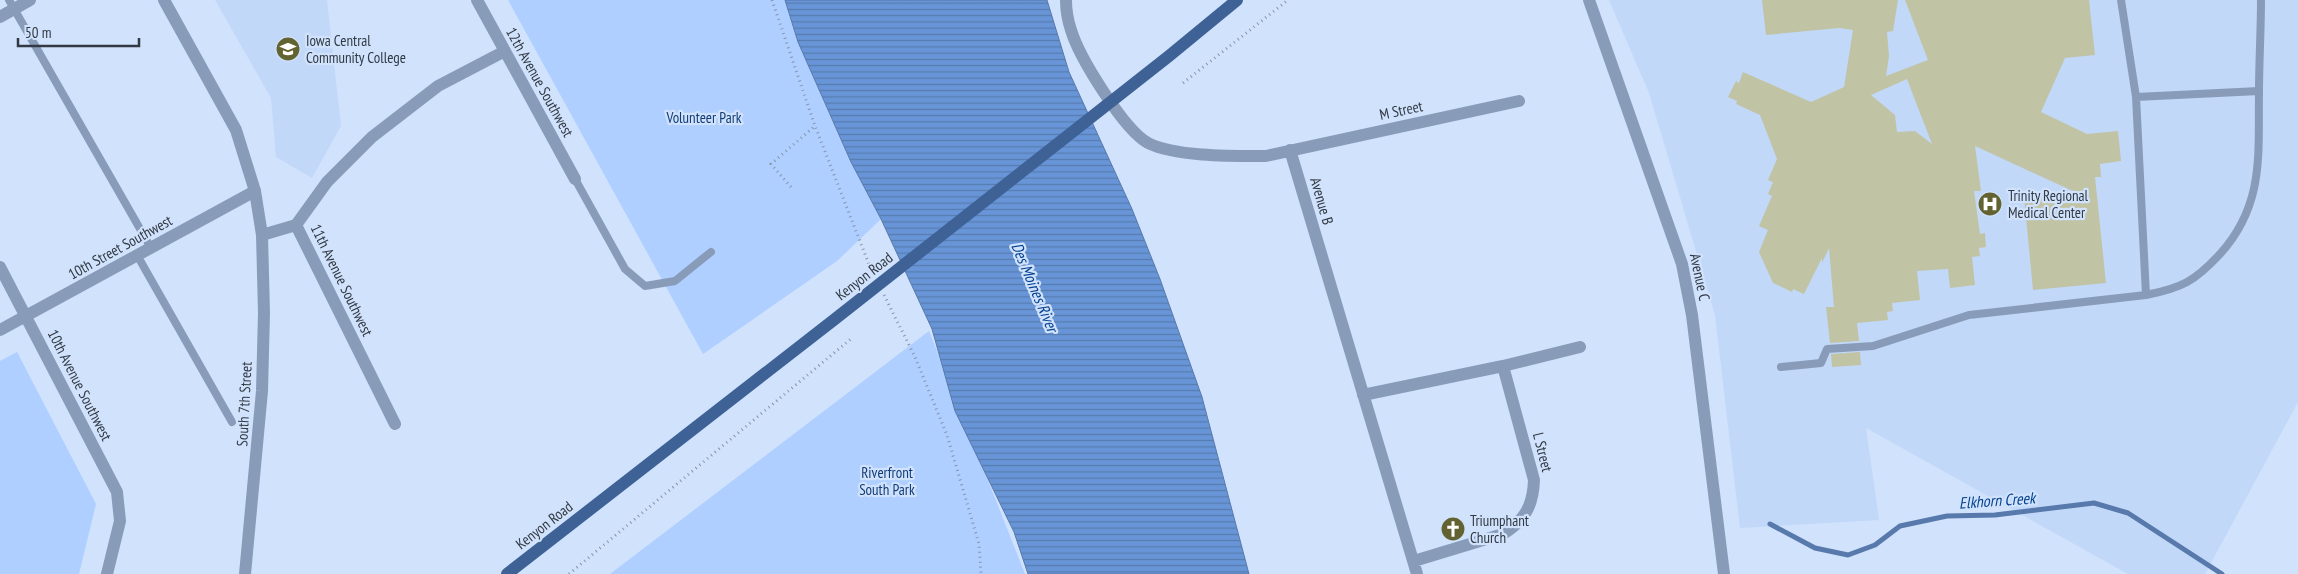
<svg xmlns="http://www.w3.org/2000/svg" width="2298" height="574" viewBox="0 0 2298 574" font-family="'PT Sans Narrow',sans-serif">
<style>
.built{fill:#c2d8f8}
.park{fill:#aecfff}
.water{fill:url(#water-rules);stroke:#5879ab}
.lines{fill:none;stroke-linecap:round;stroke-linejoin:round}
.stream{stroke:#5879ab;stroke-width:5}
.building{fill:#c1c3a5;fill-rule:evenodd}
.path{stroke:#8895a8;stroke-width:3;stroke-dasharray:1 4;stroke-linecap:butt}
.service{stroke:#889cba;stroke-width:8}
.minor{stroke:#889cba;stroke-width:12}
.tertiary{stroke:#889cba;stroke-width:12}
.primary{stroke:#3e6296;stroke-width:12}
.labels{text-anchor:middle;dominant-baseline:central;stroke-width:4.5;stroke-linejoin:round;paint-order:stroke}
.poi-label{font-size:15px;fill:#323943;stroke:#d0e2fc;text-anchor:start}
.street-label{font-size:15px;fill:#323943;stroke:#d0e2fc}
.park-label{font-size:15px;fill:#113c78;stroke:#d0e2fc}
.water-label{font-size:16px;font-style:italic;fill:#05428f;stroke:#d0e2fc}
</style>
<defs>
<pattern id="water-rules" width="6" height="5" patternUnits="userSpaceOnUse" patternTransform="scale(1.25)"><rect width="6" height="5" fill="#6895d7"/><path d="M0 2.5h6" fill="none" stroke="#567bb0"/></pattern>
</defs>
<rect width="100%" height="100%" fill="#d0e2fc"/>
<!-- built -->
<path class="built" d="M215,0H327L341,126L312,178L276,157L271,98Z
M1609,0H2298V402L2205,574H2128L1866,428L1879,520L1740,528L1715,315L1649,93Z"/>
<!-- park -->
<path class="park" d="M508,0H785C810,76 843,149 881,219L837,261L703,354Z
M929,331L1025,574H610Z
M17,352L96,504L79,574H0V361Z"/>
<!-- water -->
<path class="water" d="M785,0H1047L1069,72L1132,209L1160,279L1202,397L1249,574H1028L1014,532L955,411L932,329L881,219L851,162L798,42Z"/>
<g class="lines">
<!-- stream -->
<path class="stream" d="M1770,524L1815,548L1848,555L1875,545L1900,526L1947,516L1995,515L2094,503L2128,513L2222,574"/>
</g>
<!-- building -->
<path class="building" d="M1762,0H1898L1893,31L1887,32L1889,56L1886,76L1928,60L1905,0H2089L2095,55L2065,58L2041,112L2087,134L2118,131L2121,161L2100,164L2101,177H2095L2106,283L2033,290L2024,197L2075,192L1975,146L1981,191H1974L1980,234L1985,233L1986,247L1979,248L1980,256L1972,257L1975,285L1950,288L1948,269L1917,271L1920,300L1892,303L1893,311L1887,312L1888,320L1857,323L1859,341L1830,343L1826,307H1834L1829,248L1822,263V258L1804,294L1793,289L1792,292L1773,283L1759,252L1768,230L1759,226L1772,196L1768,194L1773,182L1768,180L1777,159L1760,115L1736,104L1737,101L1728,97L1736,81L1739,83L1743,72L1811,102L1844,87L1853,30L1839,28L1766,35ZM1907,79L1910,87L1932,144L1915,131L1897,132L1895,115L1871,95Z
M1860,352L1861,365L1832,367L1831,354Z"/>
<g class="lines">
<!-- path -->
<path class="path" d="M772,0L815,126L872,272
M1183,83L1288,0
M791,187L771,164L815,126
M884,295L915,357L947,435L979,544L981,574
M569,574L852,338"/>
<!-- service -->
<path class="service" d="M9,0L151,248
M2121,0L2136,97L2146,295
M2136,97L2259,91
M575,179L625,269L645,286L675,281L711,252
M137,255L232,422
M1781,367L1821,363L1827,349L1873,346L1969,315L2146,295C2182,288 2195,281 2220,254C2265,204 2258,154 2259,92C2259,61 2261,31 2261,0"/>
<!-- minor -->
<path class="minor" d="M477,0L575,179
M1066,0C1066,10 1068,21 1071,30C1079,57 1124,130 1148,143C1176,157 1235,156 1266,156L1519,101
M0,17L30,0
M1290,150L1417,574
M296,225L327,182L372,137L438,86L505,51
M296,225L395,424
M262,235L296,225
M0,267L117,492L120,521L107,574
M0,330L255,191
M1363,395L1503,366L1580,347
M1414,561L1503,534C1525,520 1533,506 1534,480L1503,366"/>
<!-- tertiary -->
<path class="tertiary" d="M164,0L236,130L255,191L262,235L264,313L262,391L245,574
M1589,0L1682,264L1692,315L1724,574"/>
<!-- primary -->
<path class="primary" d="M507,574L835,319L1169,56L1237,0"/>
</g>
<!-- icons -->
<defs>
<symbol id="university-disc" viewBox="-11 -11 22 22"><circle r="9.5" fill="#626330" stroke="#d0e2fc"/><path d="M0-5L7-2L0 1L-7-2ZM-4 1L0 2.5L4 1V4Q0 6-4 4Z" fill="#fff"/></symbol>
<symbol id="hospital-disc" viewBox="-11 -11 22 22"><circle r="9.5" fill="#626330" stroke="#d0e2fc"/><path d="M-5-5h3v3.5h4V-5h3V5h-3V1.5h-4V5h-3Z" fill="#fff"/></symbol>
<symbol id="church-disc" viewBox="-11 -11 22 22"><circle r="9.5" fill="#626330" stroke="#d0e2fc"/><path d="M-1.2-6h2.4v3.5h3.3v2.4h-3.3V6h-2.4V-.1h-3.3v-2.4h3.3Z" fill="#fff"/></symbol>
</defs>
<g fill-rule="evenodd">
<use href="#university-disc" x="274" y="35" width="28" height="28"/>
<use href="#hospital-disc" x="1976" y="190" width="28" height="28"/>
<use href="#church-disc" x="1439" y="515" width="28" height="28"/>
</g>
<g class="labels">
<!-- poi labels -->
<g class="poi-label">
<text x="306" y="40">Iowa Central<tspan x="306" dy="17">Community College</tspan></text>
<text x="2008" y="195">Trinity Regional<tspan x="2008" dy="17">Medical Center</tspan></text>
<text x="1470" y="520">Triumphant<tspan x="1470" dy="17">Church</tspan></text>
</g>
<!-- street labels -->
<g class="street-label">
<text transform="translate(540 82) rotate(61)">12th Avenue Southwest</text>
<text transform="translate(1401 110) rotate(-12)">M Street</text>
<text transform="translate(1322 201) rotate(74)">Avenue B</text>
<text transform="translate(120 247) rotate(-29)">10th Street Southwest</text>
<text transform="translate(864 276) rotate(-38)">Kenyon Road</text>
<text transform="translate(1700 277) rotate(78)">Avenue C</text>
<text transform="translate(342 280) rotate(64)">11th Avenue Southwest</text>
<text transform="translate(80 385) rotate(63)">10th Avenue Southwest</text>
<text transform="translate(244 404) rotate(-87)">South 7th Street</text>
<text transform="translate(1543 452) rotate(76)">L Street</text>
<text transform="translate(544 525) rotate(-38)">Kenyon Road</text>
</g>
<!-- park labels -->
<g class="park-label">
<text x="704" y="117">Volunteer Park</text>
<text x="887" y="472">Riverfront<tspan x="887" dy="17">South Park</tspan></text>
</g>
<!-- water labels -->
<g class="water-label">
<text transform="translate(1035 287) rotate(67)">Des Moines River</text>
<text transform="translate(1997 500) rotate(-4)">Elkhorn Creek</text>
</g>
</g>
<!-- scale -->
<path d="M18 38v8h121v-8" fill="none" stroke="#323943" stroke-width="2.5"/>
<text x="25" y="38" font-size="15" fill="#323943" stroke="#d0e2fc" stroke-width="4" paint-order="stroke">50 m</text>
</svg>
